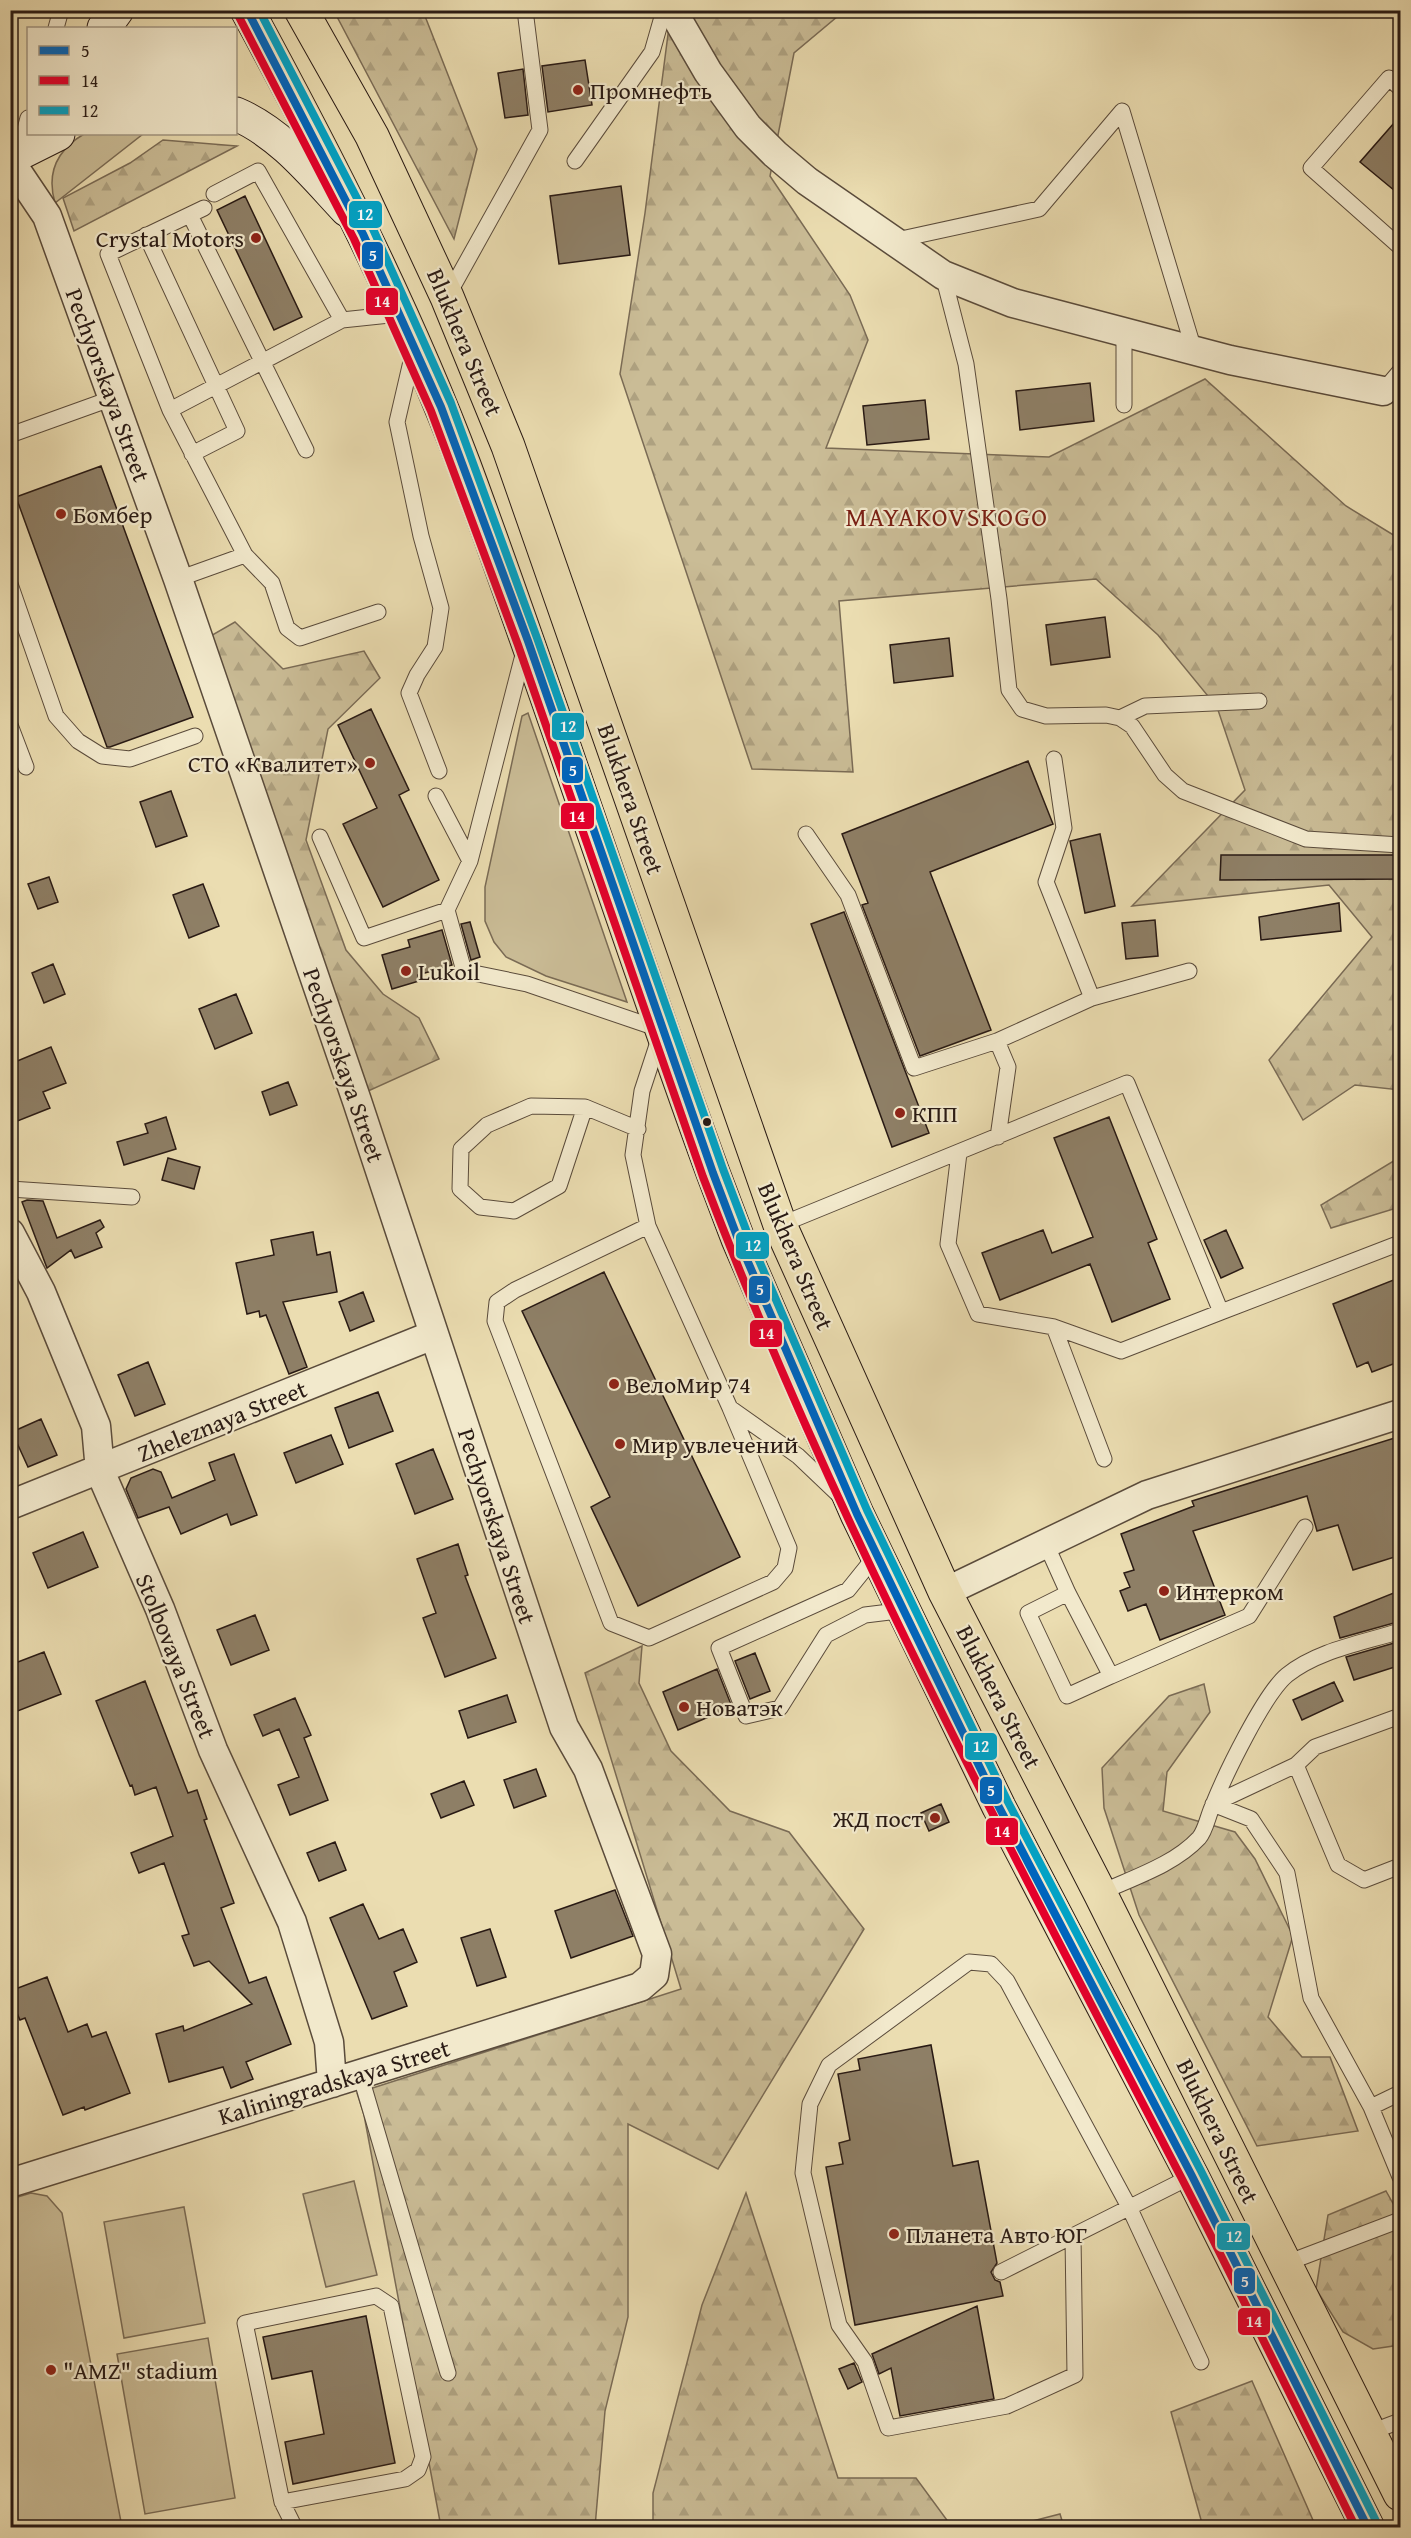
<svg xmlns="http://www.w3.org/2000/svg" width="1411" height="2538" viewBox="0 0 1411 2538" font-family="'Gentium Book Plus',serif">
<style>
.grass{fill:#cabc96;stroke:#7a6b55;stroke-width:1.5}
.forest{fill:url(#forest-firs);stroke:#7a6b55;stroke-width:1.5}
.building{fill:#8e7f66;stroke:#291a14;stroke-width:1.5}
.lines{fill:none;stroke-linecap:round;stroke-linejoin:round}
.lane-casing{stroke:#5a4b3b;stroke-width:17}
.street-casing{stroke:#5a4b3b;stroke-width:31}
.secondary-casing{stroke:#291a14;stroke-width:35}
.primary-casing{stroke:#291a14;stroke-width:35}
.lane{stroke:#f2e9cc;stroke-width:15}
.street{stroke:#f2e9cc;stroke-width:28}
.secondary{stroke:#f2e9cc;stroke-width:33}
.primary{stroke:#ebddb1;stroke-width:33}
.bus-1-casing{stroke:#f2e9cc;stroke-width:12}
.bus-2-casing{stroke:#f2e9cc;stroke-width:12}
.bus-3-casing{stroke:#f2e9cc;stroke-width:12}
.bus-1{stroke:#0065bd;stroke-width:8}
.bus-2{stroke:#e4002b;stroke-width:8}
.bus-3{stroke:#02a2c5;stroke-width:8}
.poi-dot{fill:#8f2418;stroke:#f2e9cc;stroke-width:2}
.bus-dot{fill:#291a14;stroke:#f2e9cc;stroke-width:2}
.labels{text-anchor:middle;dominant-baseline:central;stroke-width:4.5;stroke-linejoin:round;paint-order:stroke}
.poi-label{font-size:24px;fill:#291a14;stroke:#f2e9cc;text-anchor:start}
.street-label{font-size:24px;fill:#291a14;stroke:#f2e9cc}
.neighbourhood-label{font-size:26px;letter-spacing:1.5px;fill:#7a1f14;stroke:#f2e9cc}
.line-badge{stroke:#f2e9cc;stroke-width:2}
.badge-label{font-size:16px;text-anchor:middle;font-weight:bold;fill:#fff}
</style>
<defs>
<pattern id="forest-firs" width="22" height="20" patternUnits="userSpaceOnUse" patternTransform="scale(1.5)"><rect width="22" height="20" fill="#cabc96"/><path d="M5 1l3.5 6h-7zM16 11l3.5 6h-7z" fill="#aea180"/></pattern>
</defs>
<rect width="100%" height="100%" fill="#ebddb1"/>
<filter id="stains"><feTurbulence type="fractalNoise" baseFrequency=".00333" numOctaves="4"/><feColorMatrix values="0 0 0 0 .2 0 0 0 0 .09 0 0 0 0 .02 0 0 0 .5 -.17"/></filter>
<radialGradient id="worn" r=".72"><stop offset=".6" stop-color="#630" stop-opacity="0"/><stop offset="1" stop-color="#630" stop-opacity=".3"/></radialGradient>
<!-- grass -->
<path class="grass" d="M84,134H143L55,203C46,172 57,150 84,134Z
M528,713L627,1002L546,976L506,957L494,942L485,921V887L522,716Z
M354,2181L377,2275L326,2287L303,2194Z
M31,2193L47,2196L62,2213L122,2527H11V2199Z
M184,2207L205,2323L124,2338L104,2222Z
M208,2338L235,2498L145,2514L117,2354Z"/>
<!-- forest -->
<path class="forest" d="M334,11H423L477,149L454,239Z
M671,11H844L794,53L770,176L850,295L868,340L826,448L1049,457L1205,379L1346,506L1400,539V1090L1355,1085L1303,1120L1269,1060L1372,937L1329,885L1132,906L1245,790L1217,707L1158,635L1096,579L839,601L853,772L752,769L620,374L645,213Z
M163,140L237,146L74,231L63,198L130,163Z
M235,622L283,669L364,651L380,678L328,729L306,840L346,950L383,994L419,1018L439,1059L366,1092L207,638Z
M1400,1150V1207L1331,1228L1321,1205L1397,1159Z
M642,1646L639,1683L671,1751L730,1811L789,1832L864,1929L718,2169L628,2124V2317L605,2411L595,2527H441L364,2115L357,2093L681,1989L585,1673Z
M1204,1684L1210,1712L1167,1772L1163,1811L1235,1832L1255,1859L1293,1936L1268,2017L1302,2057H1330L1358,2131L1257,2146L1139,1915L1104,1808L1102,1768L1169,1696Z
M1386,2191L1400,2216V2345L1373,2349L1343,2332L1316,2289L1328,2215Z
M746,2193L838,2478H916L952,2527H653V2493L702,2305Z
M1252,2381L1316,2527H1203L1171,2412Z
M1060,2514L1064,2527H1009Z"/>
<!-- building -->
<path class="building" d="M585,60L592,105L548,112L542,66Z
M523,69L528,115L505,118L498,73Z
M1401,115V196L1360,162Z
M621,186L630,255L559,264L550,196Z
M245,196L302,317L274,330L217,210Z
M1090,383L1094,421L1020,430L1016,391Z
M925,400L929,439L867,445L863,406Z
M101,466L193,717L110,747H107L16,497Z
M1105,617L1110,657L1051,665L1046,625Z
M949,638L953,676L894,683L890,645Z
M371,709L409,790L399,795L439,880L383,907L343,824L377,808L338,725Z
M1028,761L1053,824L930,872L991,1030L920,1056L862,905L868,903L842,834Z
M171,791L187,836L156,847L140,802Z
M1100,834L1115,906L1085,913L1070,841Z
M1221,855H1401V879L1220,880Z
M49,877L58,902L38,909L28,884Z
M203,884L219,926L189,938L173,895Z
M1339,903L1341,931L1261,940L1259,917Z
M844,912L929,1133L892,1147L811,924Z
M1155,920L1158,956L1126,959L1122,923Z
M470,922L480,957L471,960L461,924Z
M442,930L452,965L418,975L419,981L392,989L382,955L410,947L408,940Z
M53,964L65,994L44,1003L32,973Z
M236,994L252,1033L215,1049L199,1009Z
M51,1047L66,1083L43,1092L50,1108L10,1124V1064Z
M288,1082L297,1105L270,1115L262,1092Z
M166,1117L176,1149L124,1165L117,1142L148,1133L145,1124Z
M1109,1117L1157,1239L1148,1243L1170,1299L1112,1322L1090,1264L1000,1300L982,1253L1043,1230L1052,1253L1093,1237L1054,1138Z
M168,1158L200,1167L194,1189L162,1180Z
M27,1200L43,1201L57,1238L100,1220L104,1227L96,1233L102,1247L75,1258L71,1250L47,1268L22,1202Z
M1226,1230L1243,1268L1221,1278L1204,1240Z
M313,1232L317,1255L330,1252L337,1292L283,1302L307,1367L289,1374L266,1315L260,1317L259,1311L247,1314L236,1263L274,1255L271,1240Z
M604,1272L740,1557L638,1606L591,1507L610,1497L522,1311Z
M1401,1277V1361L1372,1372L1368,1362L1357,1367L1333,1304Z
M363,1292L374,1321L350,1331L339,1302Z
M148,1362L165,1404L135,1416L118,1375Z
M378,1392L393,1431L349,1448L335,1408Z
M41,1419L57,1455L28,1467L12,1432Z
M331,1435L343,1464L296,1483L284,1453Z
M1401,1436V1555L1353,1570L1338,1525L1317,1531L1307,1496L1193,1531L1225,1615L1160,1640L1146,1604L1128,1611L1120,1591L1130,1587L1124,1573L1134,1570L1121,1534L1194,1506L1192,1501Z
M433,1449L453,1499L415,1514L396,1464Z
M234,1454L257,1515L231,1525L227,1514L181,1534L169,1507L138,1518L126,1489L131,1478L153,1469L161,1472L172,1498L215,1480L209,1463Z
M83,1532L98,1567L48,1588L33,1553Z
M458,1544L468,1575L465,1576L496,1658L445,1677L423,1618L436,1613L417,1559Z
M1401,1590V1621L1340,1638L1334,1617Z
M255,1615L269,1650L231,1665L217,1630Z
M1401,1641V1665L1354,1680L1346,1657Z
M44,1652L61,1694L10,1714V1665Z
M755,1653L770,1691L750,1699L735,1661Z
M717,1669L732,1707L678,1730L663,1692Z
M145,1681L188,1793L197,1790L207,1819L204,1820L234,1903L221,1908L249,1983L266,1977L291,2044L246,2062L253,2079L231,2088L223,2067L169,2082L156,2034L183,2026L184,2031L252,2004L209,1961L194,1966L182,1936L189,1934L164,1863L139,1873L131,1853L173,1836L156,1787L135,1795L132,1785L130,1786L96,1701Z
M1334,1682L1343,1701L1302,1720L1293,1700Z
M507,1695L516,1722L468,1738L459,1711Z
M295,1698L311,1735L304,1738L328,1800L290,1815L278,1785L299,1777L279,1729L263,1736L254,1715Z
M536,1769L546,1796L514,1808L504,1780Z
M464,1781L474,1805L441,1818L431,1794Z
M941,1804L949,1822L929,1831L921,1813Z
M335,1842L346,1870L319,1881L307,1853Z
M615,1890L633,1936L571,1958L555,1911Z
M363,1904L379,1939L403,1929L417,1962L394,1972L407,2006L372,2019L330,1918Z
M490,1929L506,1977L477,1986L461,1938Z
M47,1977L68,2032L87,2024L92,2037L106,2032L130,2093L85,2110L84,2107L63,2115L25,2018L20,2020L10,1997V1991Z
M931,2045L953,2166L978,2161L997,2263L991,2272L995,2280L1000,2282L1003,2296L855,2325L826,2167L843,2164L839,2143L850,2140L838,2074L860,2070L858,2059Z
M977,2306L994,2399L900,2416L891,2368L879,2374L872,2354Z
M366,2316L395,2463L293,2484L285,2442L324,2434L312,2371L272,2379L263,2337Z
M854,2363L862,2382L848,2389L839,2369Z"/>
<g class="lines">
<defs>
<path id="lane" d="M56,28L61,10
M1400,88L1389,78L1311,168L1400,247
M22,141L28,118
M575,161L652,52L664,10
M214,194L258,171L342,320L399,314
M204,208L108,254L170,410L245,555L272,583L287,628L300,638L378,612
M190,215L306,450
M146,235L237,431L192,454
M892,241L1039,209L1122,111L1194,350
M943,275L966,364L999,599L1009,690L1022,709L1046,716L1106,715L1120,718L1132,726L1165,775L1183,791L1306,839L1400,845
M447,297L540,130L525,10
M1124,331V405
M413,353L397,422L421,536L441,608L435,647L417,675L409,693L439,771
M1383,391L1400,371
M170,410L342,320
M10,435L113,398
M178,579L245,555
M10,584L56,716L78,741L102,756L130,759L195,736
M524,651L470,861L447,910L464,971L527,984L662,1030L642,1091L633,1155L648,1226L730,1408L798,1456L839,1495
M1120,718L1145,706L1259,701
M10,725L26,767
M436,796L470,861
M806,834L848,895L914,1068L997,1041
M320,837L364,938L447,910
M1092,998L1189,971
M585,1107L559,1186L514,1211L480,1207L460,1189L461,1149L487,1125L531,1106L585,1107L638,1129
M998,1137L1008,1067L997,1041L1092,998L1046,882L1064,828L1054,759
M959,1153L948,1244L978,1314L1054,1327L1121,1351L1221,1312
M10,1189L132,1197
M780,1225L1127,1083L1221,1312L1400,1243
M648,1226L515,1290L497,1302L495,1321L611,1623L649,1638L773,1582L785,1568L789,1548L730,1408
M1054,1327L1104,1459
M1046,1544L1068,1593L1111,1676L1249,1616L1305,1527
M877,1554L848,1590L719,1648L746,1716L780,1708L826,1635L865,1615L906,1610
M1068,1593L1028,1613L1067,1696L1111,1676
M1296,1765L1338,1865L1364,1880L1400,1866
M1213,1804L1251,1819L1287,1873L1311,1998L1371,2107L1400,2177
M1213,1804L1296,1765L1315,1747L1400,1716
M1100,1893C1132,1878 1174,1865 1199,1838C1206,1830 1208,1815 1213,1805C1225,1775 1264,1694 1287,1675C1318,1650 1363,1643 1400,1631
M360,2074L448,2373
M1371,2107L1400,2093
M1073,2236L1075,2375L1007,2406L888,2428L865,2362L839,2325L803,2173L810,2104L829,2065L969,1962L991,1964L1007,1981L1129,2207L1201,2362
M1284,2264L1400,2220
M1001,2272L1192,2176
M1371,2432L1400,2421
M282,2502L405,2479L418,2470L423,2457L391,2306L376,2296L245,2323L282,2502L295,2528"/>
<path id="street" d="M672,10L708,72L748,127L775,154L807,181L943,275L1013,303L1230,360L1383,391
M10,161L47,216L178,579L357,1101L564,1727L588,1769L657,1954L654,1975L640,1987L10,2183
M10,1233L41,1292L96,1426L100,1471L160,1609L213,1750L292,1922L329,2042L332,2083
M10,1505L433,1335
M945,1592L1147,1495L1400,1414"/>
<path id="secondary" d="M104,28L117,10
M236,114C281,133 314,175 347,210
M10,158L58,134"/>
<path id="primary" d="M247,10C327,157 405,309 464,465C551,699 627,938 713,1173L738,1239L857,1514L999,1807L1192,2176L1368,2528
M301,10L372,136L447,297L508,446L780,1225L945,1592L1100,1893L1400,2494"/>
</defs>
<!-- lane casing -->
<use href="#lane" class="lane-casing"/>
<!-- street casing -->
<use href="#street" class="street-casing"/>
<!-- secondary casing -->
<use href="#secondary" class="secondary-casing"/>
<!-- primary casing -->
<use href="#primary" class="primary-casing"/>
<!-- lane -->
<use href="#lane" class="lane"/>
<!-- street -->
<use href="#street" class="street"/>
<!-- secondary -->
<use href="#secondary" class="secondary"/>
<!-- primary -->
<use href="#primary" class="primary"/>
<defs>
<path id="bus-1" d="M247,10L363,234L441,407L528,641L713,1173L738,1239L857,1514L999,1807L1192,2176L1368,2528"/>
<path id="bus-2" d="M238,15L354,239L431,411L518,645L703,1177C834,1523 1011,1849 1181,2177C1241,2293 1298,2411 1356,2528"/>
<path id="bus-3" d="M259,10L373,229L451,403L537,638L723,1169L748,1235L867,1510L1008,1802L1201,2171L1377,2523"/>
</defs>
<!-- bus-1 casing -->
<use href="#bus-1" class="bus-1-casing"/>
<!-- bus-2 casing -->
<use href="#bus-2" class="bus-2-casing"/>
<!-- bus-3 casing -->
<use href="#bus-3" class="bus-3-casing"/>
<!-- bus-1 -->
<use href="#bus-1" class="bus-1"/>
<!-- bus-2 -->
<use href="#bus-2" class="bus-2"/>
<!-- bus-3 -->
<use href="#bus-3" class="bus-3"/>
</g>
<!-- markers -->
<g class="poi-dot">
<circle cx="578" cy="90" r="6"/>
<circle cx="256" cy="238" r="6"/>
<circle cx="61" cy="514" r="6"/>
<circle cx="370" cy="763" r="6"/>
<circle cx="406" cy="971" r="6"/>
<circle cx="900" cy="1113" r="6"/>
<circle cx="614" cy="1384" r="6"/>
<circle cx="620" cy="1444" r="6"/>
<circle cx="1164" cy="1591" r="6"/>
<circle cx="684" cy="1707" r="6"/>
<circle cx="935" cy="1818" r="6"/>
<circle cx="894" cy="2234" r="6"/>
<circle cx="51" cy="2370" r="6"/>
</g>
<circle class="bus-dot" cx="707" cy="1122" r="5"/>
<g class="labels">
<!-- poi labels -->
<g class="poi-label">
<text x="590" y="90">Промнефть</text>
<text x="244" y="238" text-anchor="end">Crystal Motors</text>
<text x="73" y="514">Бомбер</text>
<text x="358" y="763" text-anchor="end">СТО «Квалитет»</text>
<text x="418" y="971">Lukoil</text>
<text x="912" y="1113">КПП</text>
<text x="626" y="1384">ВелоМир 74</text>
<text x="632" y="1444">Мир увлечений</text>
<text x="1176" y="1591">Интерком</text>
<text x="696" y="1707">Новатэк</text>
<text x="923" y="1818" text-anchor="end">ЖД пост</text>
<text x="906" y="2234">Планета Авто ЮГ</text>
<text x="63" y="2370">"AMZ" stadium</text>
</g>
<!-- street labels -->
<g class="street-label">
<text transform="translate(465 342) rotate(67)">Blukhera Street</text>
<text transform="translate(108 385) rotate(70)">Pechyorskaya Street</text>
<text transform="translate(631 799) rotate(71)">Blukhera Street</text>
<text transform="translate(344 1065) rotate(71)">Pechyorskaya Street</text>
<text transform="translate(796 1256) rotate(67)">Blukhera Street</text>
<text transform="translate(222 1421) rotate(-22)">Zheleznaya Street</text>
<text transform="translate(497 1526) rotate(72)">Pechyorskaya Street</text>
<text transform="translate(176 1656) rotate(68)">Stolbovaya Street</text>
<text transform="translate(999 1697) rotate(63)">Blukhera Street</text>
<text transform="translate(334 2082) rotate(-17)">Kaliningradskaya Street</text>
<text transform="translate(1218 2131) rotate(64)">Blukhera Street</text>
</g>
<!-- neighbourhood labels -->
<g class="neighbourhood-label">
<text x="947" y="516">MAYAKOVSKOGO</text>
</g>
</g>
<g class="line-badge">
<rect x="348" y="200" width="35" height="29" rx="6" fill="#02a2c5"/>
<rect x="361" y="241" width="23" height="29" rx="6" fill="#0065bd"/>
<rect x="365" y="287" width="34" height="29" rx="6" fill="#e4002b"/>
<rect x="551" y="712" width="34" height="29" rx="6" fill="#02a2c5"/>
<rect x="561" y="756" width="23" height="28" rx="6" fill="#0065bd"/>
<rect x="560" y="802" width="35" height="28" rx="6" fill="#e4002b"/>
<rect x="735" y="1231" width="35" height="29" rx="6" fill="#02a2c5"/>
<rect x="748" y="1275" width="23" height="29" rx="6" fill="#0065bd"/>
<rect x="749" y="1319" width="34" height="29" rx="6" fill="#e4002b"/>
<rect x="964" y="1732" width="34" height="29" rx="6" fill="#02a2c5"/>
<rect x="979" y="1776" width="24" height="29" rx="6" fill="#0065bd"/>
<rect x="985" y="1817" width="34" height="29" rx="6" fill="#e4002b"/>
<rect x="1216" y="2222" width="35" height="29" rx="6" fill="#02a2c5"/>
<rect x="1233" y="2267" width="23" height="28" rx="6" fill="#0065bd"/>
<rect x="1237" y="2307" width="34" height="29" rx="6" fill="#e4002b"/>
</g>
<g class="badge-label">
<text x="365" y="220">12</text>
<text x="373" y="261">5</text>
<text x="382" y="307">14</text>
<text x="568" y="732">12</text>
<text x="573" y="776">5</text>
<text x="577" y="822">14</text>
<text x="753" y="1251">12</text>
<text x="760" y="1295">5</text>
<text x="766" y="1339">14</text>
<text x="981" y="1752">12</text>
<text x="991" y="1796">5</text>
<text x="1002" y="1837">14</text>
<text x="1234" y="2242">12</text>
<text x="1245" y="2287">5</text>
<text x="1254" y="2327">14</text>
</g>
<!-- margin -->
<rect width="1411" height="2538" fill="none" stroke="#ebddb1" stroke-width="36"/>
<rect x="12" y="12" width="1387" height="2514" fill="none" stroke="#291a14" stroke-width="3"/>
<rect x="18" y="18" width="1375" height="2502" fill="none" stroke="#291a14" stroke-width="1.5"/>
<!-- legend -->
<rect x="27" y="27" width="210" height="108" fill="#f2e9cc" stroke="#a29682" stroke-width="1.5"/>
<rect x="39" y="46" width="30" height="9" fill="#0065bd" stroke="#a29682" stroke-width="1.5"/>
<text x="81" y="57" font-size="18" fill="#291a14">5</text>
<rect x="39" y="76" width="30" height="9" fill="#e4002b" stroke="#a29682" stroke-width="1.5"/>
<text x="81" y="87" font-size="18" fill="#291a14">14</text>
<rect x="39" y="106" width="30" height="9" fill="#02a2c5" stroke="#a29682" stroke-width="1.5"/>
<text x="81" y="117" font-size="18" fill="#291a14">12</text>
<rect width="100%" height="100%" filter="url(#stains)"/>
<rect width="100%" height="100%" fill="url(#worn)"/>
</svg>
